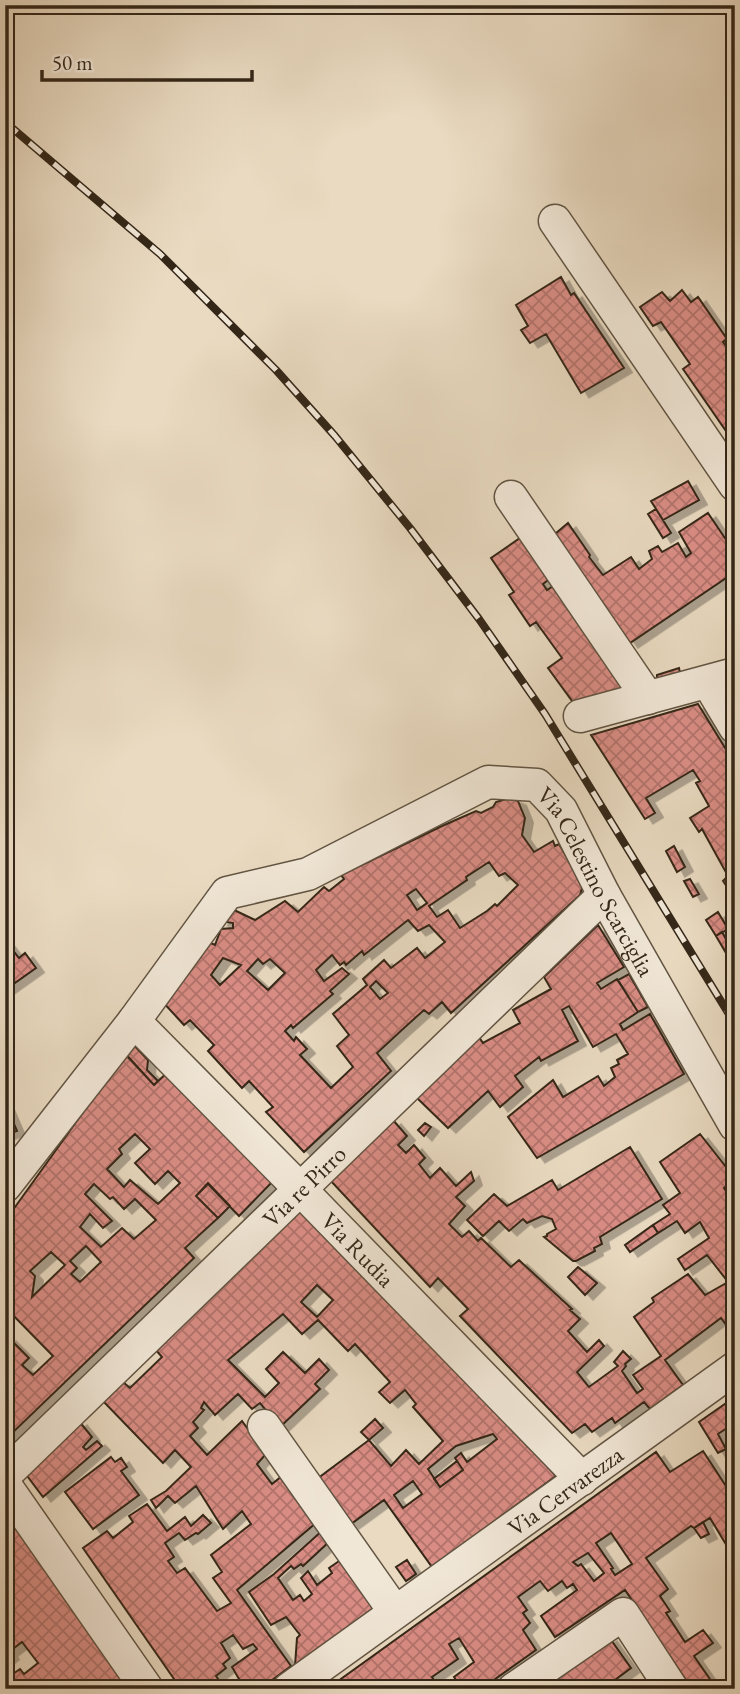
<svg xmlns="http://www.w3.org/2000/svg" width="740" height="1694" viewBox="0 0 740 1694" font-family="'EB Garamond',serif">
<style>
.building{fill:url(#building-cross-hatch);stroke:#342718;stroke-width:2;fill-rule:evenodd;filter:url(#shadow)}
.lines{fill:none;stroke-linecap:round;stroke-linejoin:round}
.minor-casing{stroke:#615442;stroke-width:35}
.minor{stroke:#f1e7d7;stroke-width:32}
.rail-casing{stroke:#342718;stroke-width:8}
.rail{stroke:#f1e7d7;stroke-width:5;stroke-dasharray:16;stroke-linecap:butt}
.labels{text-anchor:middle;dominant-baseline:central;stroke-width:5;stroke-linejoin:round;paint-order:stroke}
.street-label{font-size:24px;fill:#342718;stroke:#f1e7d7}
</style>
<defs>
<pattern id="building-cross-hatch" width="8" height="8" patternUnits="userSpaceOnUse" patternTransform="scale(1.75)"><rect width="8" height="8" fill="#da8d85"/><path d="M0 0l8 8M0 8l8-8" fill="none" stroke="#b2736c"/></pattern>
<filter id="shadow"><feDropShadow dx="8" dy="4.5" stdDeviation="0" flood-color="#0004"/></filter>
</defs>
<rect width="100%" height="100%" fill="#e9dac1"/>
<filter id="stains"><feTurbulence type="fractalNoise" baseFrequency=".00286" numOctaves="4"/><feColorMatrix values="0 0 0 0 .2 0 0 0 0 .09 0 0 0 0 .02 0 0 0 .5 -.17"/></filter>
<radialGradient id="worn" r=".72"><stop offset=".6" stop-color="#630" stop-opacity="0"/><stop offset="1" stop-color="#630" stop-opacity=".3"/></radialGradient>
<!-- building -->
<path class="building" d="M561,277L571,295L574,293L624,368L581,393L546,334L530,343L521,330L528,326L516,305Z
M682,290L691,302L698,297L727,339L723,342L735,358V370L729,374L735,382V398L730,402L735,410V444L683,369L690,364L661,322L653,326L640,307L662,292L670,301Z
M688,481L699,500L663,520L651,501Z
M656,509L671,533L663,538L648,514Z
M708,513L735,553V572L630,643L555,534L568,523L590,555L589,557L603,575L631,557L639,569L652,559L649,551L658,546L662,552L678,543L686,557L691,553L679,532Z
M523,536L552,577L543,584L547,590L564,579L632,689L575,705L548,668L562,658L536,622L530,626L509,595L514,592L491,558Z
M679,668L680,673L657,679V675Z
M698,704L735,764V899L723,881L728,876L702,829L699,832L690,818L709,806L696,783L700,781L693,770L646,798L655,813L645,819L591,735Z
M506,799H513L518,801L525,818L522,835L534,852L553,841L555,846L559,844L583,885L580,895L451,1013L442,1002L429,1014L424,1010L404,1028L377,1053L391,1071L304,1152L266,1112L273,1107L249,1081L242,1088L208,1051L214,1045L190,1020L184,1025L160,999L206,941L215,945L221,929L233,928V923L220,921L230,908L255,920L285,901L298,912L324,887L329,891L344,879L341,875L442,826L476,811L481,813L493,807L496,802ZM489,862L499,876L505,873L518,885L497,906L495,904L487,911L460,928L448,910L437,917L429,906L467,880L466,877ZM416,889L427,903L417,910L407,895ZM408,920L418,931L429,925L445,942L425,958L417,948L391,968L384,960L363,979L367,985L333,1014L349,1035L337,1046L353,1067L331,1088L300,1055L307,1049L296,1037L294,1041L285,1031L291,1025L293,1028L333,994L330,991L349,974L342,968L324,981L316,970L332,955L340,965L344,962L346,965L362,951L364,955ZM223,958L241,965L220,985L211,975ZM258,959L263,964L270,959L285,973L268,990L247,971ZM376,981L388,993L380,999L370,987Z
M674,846L685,867L677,872L666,851Z
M690,879L699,894L693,897L684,881Z
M718,912L728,929L716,936L706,920Z
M598,925L624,967L597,983L601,989L617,979L638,1012L620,1024L623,1030L650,1014L684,1074L537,1158L508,1117L553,1080L563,1097L598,1076L604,1086L615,1077L611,1068L619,1064L617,1060L628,1054L616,1034L593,1047L569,1006L562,1010L578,1041L541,1061L539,1057L515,1076L523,1087L500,1107L488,1091L448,1128L416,1097L479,1037L483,1043L520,1023L513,1010L551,989L544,977Z
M722,932L727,941L733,937L735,940V946L726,953L716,936Z
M5,940L19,958L25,953L36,968L5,990Z
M629,974L648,1007L638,1012L618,980Z
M130,1041L148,1060L147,1070L158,1081L154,1085L123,1051Z
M125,1054L154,1085L171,1069L275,1179L239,1216L208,1184L196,1196L218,1218L185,1248L194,1258L5,1440V1340L8,1337L29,1358L22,1365L33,1375L53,1356L5,1307V1221ZM135,1134L150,1149L135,1163L155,1184L168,1171L180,1183L158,1204L130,1180L124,1187L107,1169L122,1154L119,1149ZM94,1184L110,1199L113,1197L124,1209L135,1199L156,1220L134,1239L122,1228L101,1247L80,1227L90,1214L103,1228L112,1221L85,1194ZM86,1246L101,1262L80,1282L71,1274L77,1268L70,1261ZM51,1252L65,1265L32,1297L35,1276L30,1271Z
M5,1103L17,1131L5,1135Z
M393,1120L407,1136L398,1145L406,1153L414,1145L425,1158L419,1164L430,1178L440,1168L456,1186L471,1172L474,1181L456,1197L465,1206L449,1224L462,1237L469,1231L478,1241L481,1238L511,1267L519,1260L572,1309L570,1310L580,1319L568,1331L587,1352L599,1340L604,1346L577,1372L589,1387L618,1366L614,1362L623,1351L631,1359L625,1364L626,1366L622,1371L637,1393L643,1389L633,1375L661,1356L634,1317L654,1302L652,1298L688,1274L705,1295L728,1282L707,1255L685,1270L678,1259L709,1238L700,1222L685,1233L677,1221L658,1233L653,1225L670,1214L663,1205L680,1193L660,1162L700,1134L730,1172L735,1169V1180L724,1188L731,1199L735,1197V1337L721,1318L665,1360L683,1385L650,1409L644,1402L615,1423L612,1418L592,1432L585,1424L572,1433L460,1316L468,1309L438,1278L430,1287L330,1180Z
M425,1123L431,1127L424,1136L418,1130Z
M630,1147L662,1199L600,1237L602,1244L594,1248L595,1251L576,1261H573L544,1237L547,1236V1234L556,1229L552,1219L542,1216L527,1223L523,1219L509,1231L499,1221L483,1236L467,1220L494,1194L507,1206L552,1180L558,1190Z
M208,1183L230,1206L218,1218L196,1196Z
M303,1206L514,1428L556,1476L432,1567L384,1500L351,1524L317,1479L369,1440L391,1466L406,1450L419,1464L443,1441L413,1407L416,1404L405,1390L390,1403L379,1392L390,1382L355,1344L348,1351L318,1320L302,1334L283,1314L228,1360L265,1397L279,1383L266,1369L283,1352L305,1373L319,1359L329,1370L315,1384L320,1389L280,1427L260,1403L252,1409L238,1394L215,1415L204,1402L201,1408L204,1410L193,1422L198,1428L190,1436L207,1455L242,1421L266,1454L257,1464L272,1484L282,1476L317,1522L237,1590L291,1666L260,1689H225L239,1679L232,1667L257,1649L253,1644L243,1649L233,1635L221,1643L230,1658L223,1664L226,1668L216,1676L225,1689H181L83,1548L107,1531L113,1538L133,1522L129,1516L147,1504L167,1531L185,1517L191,1526L203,1515L211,1523L198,1534L196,1533L185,1540L179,1533L165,1543L174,1557L168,1561L177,1573L185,1568L217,1611L231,1603L213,1578L222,1572L211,1555L251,1524L242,1511L223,1529L196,1486L175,1503L168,1496L156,1508L151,1500L166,1491L191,1467L175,1450L163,1463L102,1400L122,1381L130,1388L162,1357L155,1349ZM317,1285L333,1300L317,1317L301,1302ZM493,1434L497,1439L467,1462L461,1453L455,1458L463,1470L440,1487L428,1469L456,1446ZM413,1481L422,1494L403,1508L394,1495Z
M653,1225L658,1233L630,1252L625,1245Z
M578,1267L597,1283L585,1295L568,1277Z
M735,1397V1438L727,1428L718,1434L726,1449L718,1453L699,1422Z
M375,1419L383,1428L369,1440L361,1432Z
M79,1421L92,1437L83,1447L86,1450L97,1441L102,1446L43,1497L25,1473Z
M703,1451L735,1500V1555L733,1556L710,1518L694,1528L691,1526L646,1558L668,1589L660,1596L670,1611L666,1613L685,1642L703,1630L713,1643L694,1656L714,1685L707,1689H692L625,1590L555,1637L541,1616L577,1590L573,1584L567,1588L562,1581L548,1591L540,1581L518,1597L527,1610L523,1613L530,1623L523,1630L536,1650L481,1689H462L454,1677L474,1662L459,1638L449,1644L458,1659L432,1677L439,1688L445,1684L449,1689H327L656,1452L670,1472ZM611,1533L632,1564L615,1575L611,1569L613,1568L596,1543ZM588,1553L604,1573L594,1581L581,1564L578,1566L573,1562Z
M111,1457L115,1462L121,1458L127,1467L121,1471L139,1495L93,1529L65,1492Z
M457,1461L463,1470L440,1487L434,1479Z
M5,1511L132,1689H5V1670L10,1676L20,1669L24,1674L38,1663L22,1642L9,1652L11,1655L5,1660V1623L14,1615L5,1605Z
M703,1522L709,1534L701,1538L694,1528Z
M324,1529L331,1540L303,1566L301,1564L294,1569L291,1566L278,1578L293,1600L300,1595L304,1601L312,1594L301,1578L308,1571L317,1585L332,1573L329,1568L342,1559L378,1605L295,1666L297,1638L300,1635L286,1617L271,1625L249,1592L274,1574Z
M407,1560L416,1574L406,1581L396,1567Z
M609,1637L631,1668L615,1680L618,1684L611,1689H538Z"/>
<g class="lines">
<defs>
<g id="minor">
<path d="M555,221L735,485"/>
<path d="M511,497L648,698"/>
<path d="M708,682L735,727"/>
<path d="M580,716L735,674"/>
<path id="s1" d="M134,1021L300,1189L582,1479"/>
<path id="s2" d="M5,1186L134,1021L227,893L308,874L488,782L537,785L561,810L604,895L735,1125"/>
<path d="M264,1426L395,1612"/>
<path id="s3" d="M5,1475L604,895"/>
<path d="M5,1485L147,1689"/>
<path id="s4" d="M289,1689L735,1368"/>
<path d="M514,1689L623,1614L672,1689"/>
</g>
</defs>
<!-- minor casing -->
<use href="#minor" class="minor-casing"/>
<!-- minor -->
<use href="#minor" class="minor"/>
<defs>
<path id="rail" d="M5,122L160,254L276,370L335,436L410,528L479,619L545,714L735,1024"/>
</defs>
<!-- rail casing -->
<use href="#rail" class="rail-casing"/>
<!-- rail -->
<use href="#rail" class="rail"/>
</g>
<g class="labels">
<!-- street labels -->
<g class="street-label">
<text stroke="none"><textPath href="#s2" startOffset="816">Via Celestino Scarciglia</textPath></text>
<text stroke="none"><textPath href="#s3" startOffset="416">Via re Pirro</textPath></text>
<text stroke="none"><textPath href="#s1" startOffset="320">Via Rudia</textPath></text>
<text stroke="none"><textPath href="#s4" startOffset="340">Via Cervarezza</textPath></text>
</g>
</g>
<!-- margin -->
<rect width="740" height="1694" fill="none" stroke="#e9dac1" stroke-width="28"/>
<rect x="7" y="7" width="726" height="1680" fill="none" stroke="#342718" stroke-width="3.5"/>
<rect x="14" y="14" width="712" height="1666" fill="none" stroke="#342718" stroke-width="2"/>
<!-- scale -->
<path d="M42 70v10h210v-10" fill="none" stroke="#342718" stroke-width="3.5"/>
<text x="52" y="70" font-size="21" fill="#342718" stroke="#f1e7d7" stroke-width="5" paint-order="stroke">50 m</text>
<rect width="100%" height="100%" filter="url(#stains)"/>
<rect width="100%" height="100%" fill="url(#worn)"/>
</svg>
